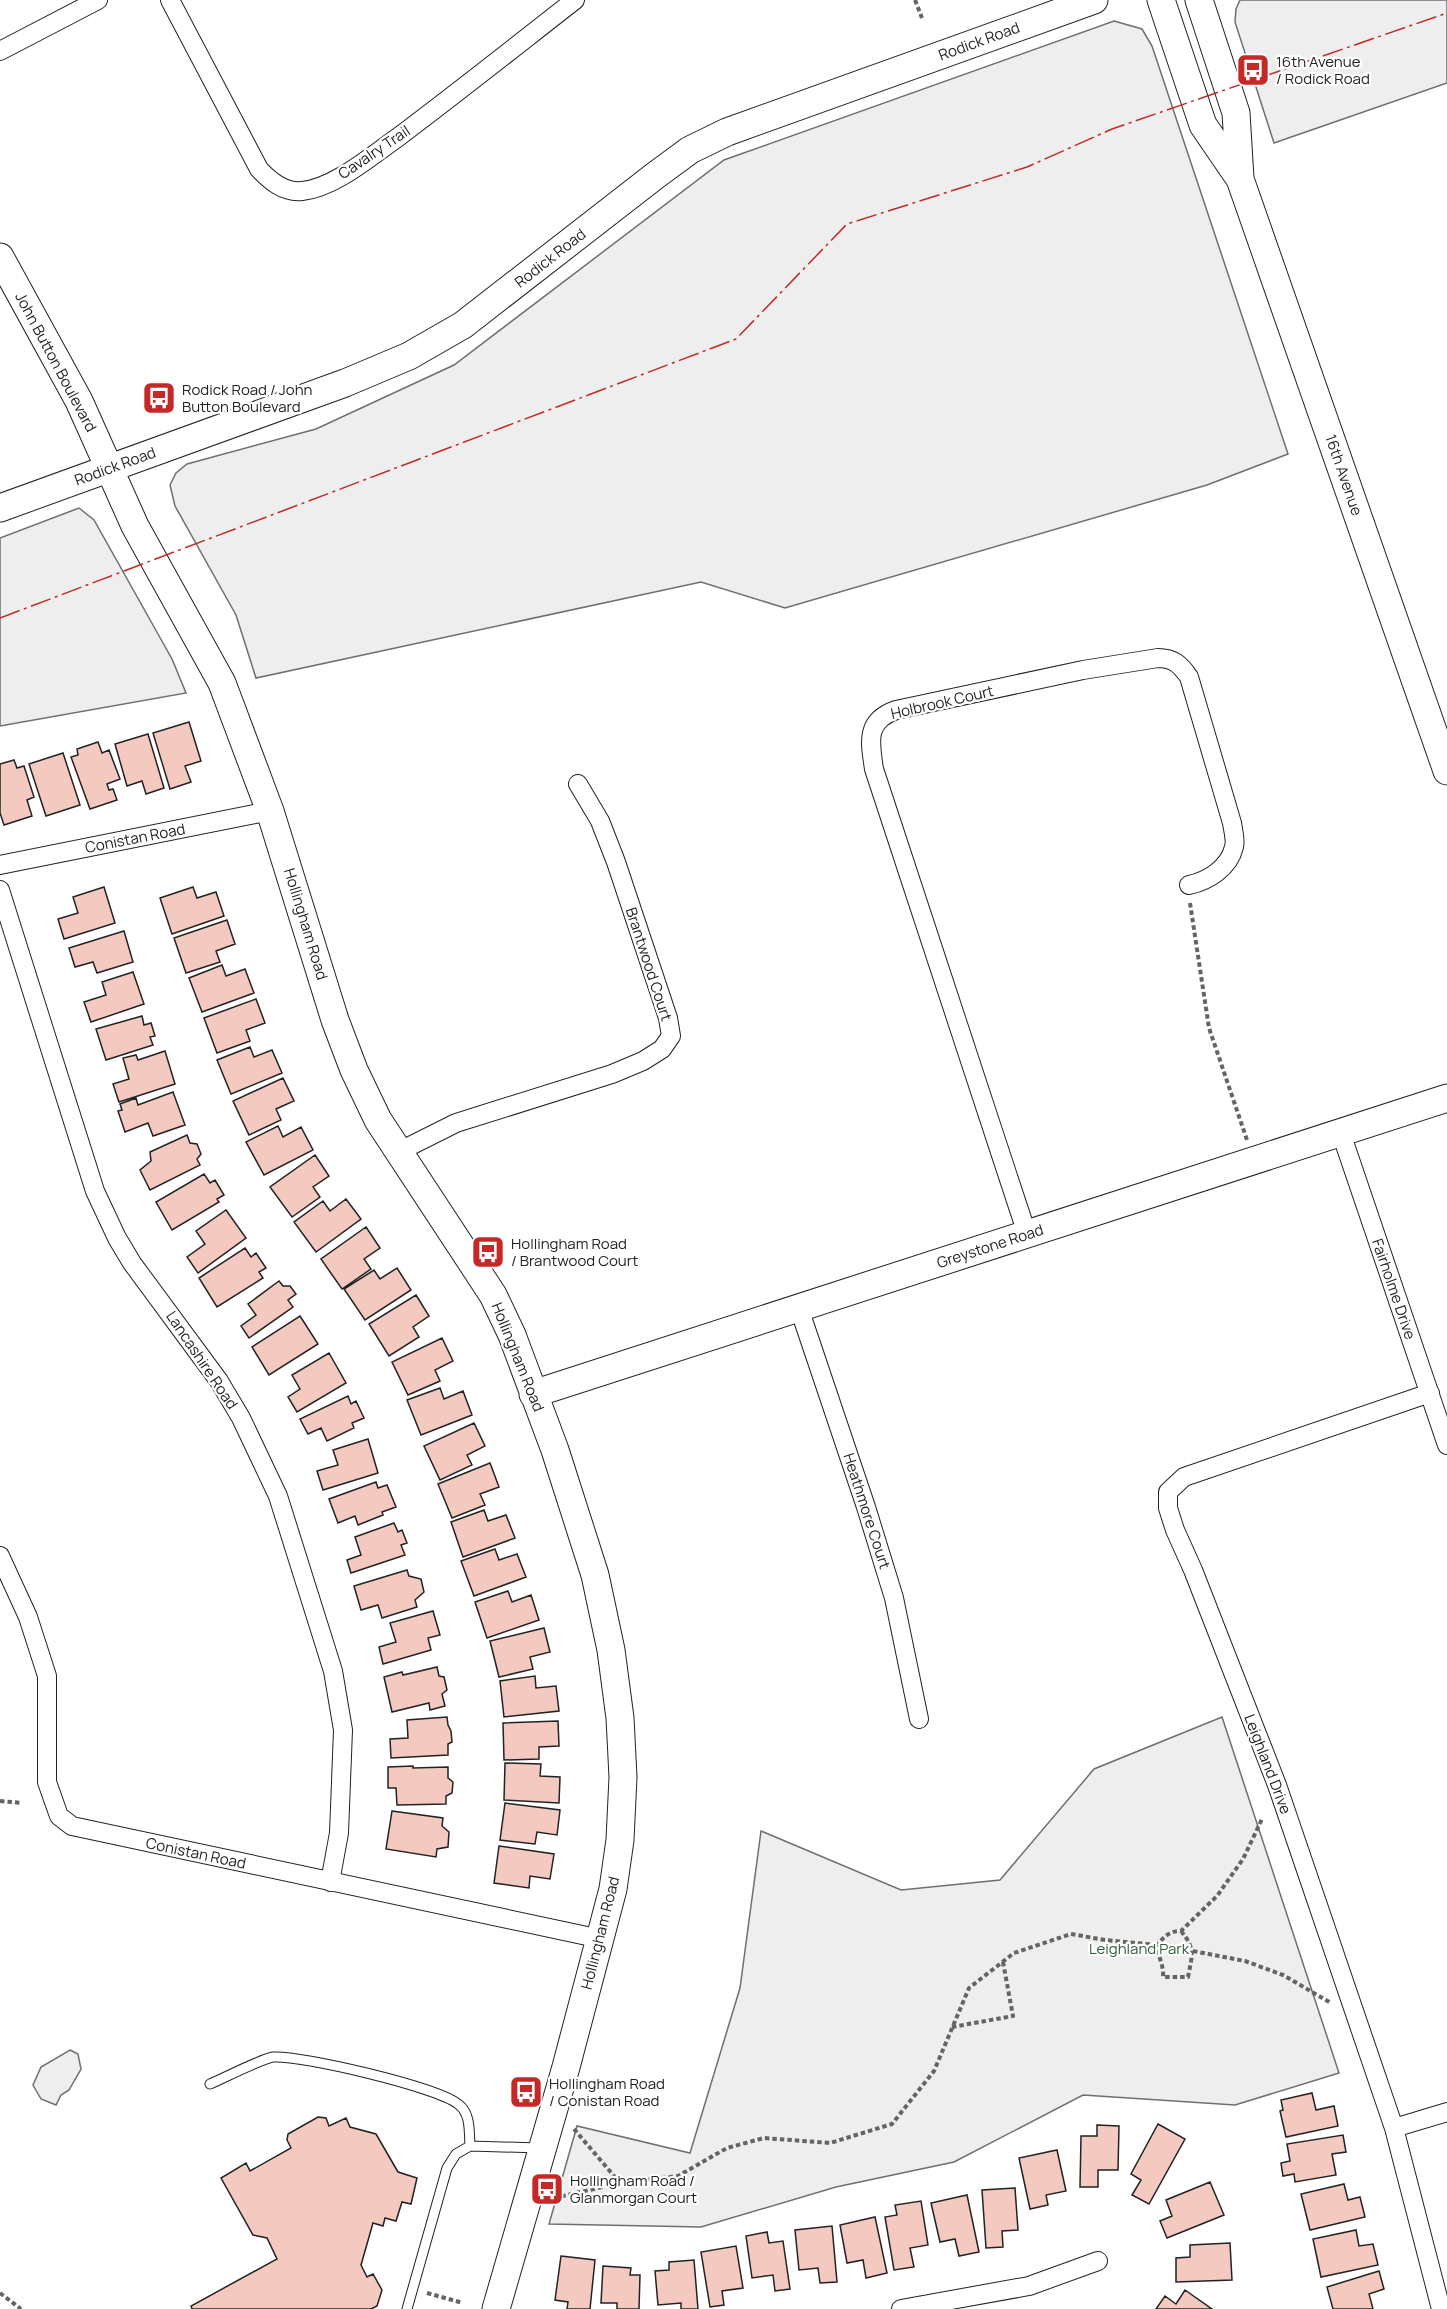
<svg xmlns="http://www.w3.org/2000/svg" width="1447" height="2309" viewBox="0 0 1447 2309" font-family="Manrope,sans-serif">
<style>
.green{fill:#eee;stroke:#6f6f6f;stroke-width:1.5}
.building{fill:#f3c9c0;stroke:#222;stroke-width:1.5}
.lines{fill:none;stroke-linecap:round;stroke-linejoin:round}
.lane-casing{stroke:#222;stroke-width:11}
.street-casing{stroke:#222;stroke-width:20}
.secondary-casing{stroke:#222;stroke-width:29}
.path{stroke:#646464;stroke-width:4;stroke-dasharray:4.5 3;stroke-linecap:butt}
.lane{stroke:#fff;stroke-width:9}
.street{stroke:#fff;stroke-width:18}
.secondary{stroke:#fff;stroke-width:27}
.power{stroke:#c62828;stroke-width:1.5;stroke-dasharray:21 4.5 3 4.5;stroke-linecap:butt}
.labels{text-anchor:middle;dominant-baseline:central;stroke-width:4.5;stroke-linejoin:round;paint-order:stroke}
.street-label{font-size:15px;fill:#222;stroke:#fff}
.poi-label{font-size:15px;fill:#222;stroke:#fff;text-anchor:start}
.park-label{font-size:15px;fill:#2f5e38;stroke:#fff}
</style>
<rect width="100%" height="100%" fill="#fff"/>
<!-- green -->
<path class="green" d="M1240,0H1447V83L1274,143L1235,22L1236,9Z
M1114,21L1142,29L1152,46L1288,454L1207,485L785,608L701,582L256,678L236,615L175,506L170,485L176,473L187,464L316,429L454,365L724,160Z
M79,508L94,520L172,659L186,693L0,726V538Z
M1222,1717L1339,2073L1235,2105L1083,2095L954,2162L836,2187L701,2227L549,2224L577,2126L690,2153L740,1988L761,1831L901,1890L1000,1880L1094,1769Z
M70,2050L78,2054L81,2069L69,2090L61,2095L56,2105L41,2099L33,2085L41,2067Z"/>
<!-- building -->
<path class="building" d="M189,722L201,761L185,766L191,782L170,789L153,733Z
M148,734L164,788L146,794L142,781L127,786L115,744Z
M98,742L102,753L109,750L120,779L107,784L109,790L113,789L117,800L90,809L71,757L78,755L77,749Z
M63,753L80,805L46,816L29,764Z
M14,760L17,768L24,766L34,797L27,800L32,816L4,825L0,813V764Z
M104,887L115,923L64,939L58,919L78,913L73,897Z
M193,887L197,898L216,892L224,916L172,934L160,898Z
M227,920L235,944L216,951L220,962L186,973L174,938Z
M124,931L133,962L97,973L93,962L75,967L69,948Z
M222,965L226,976L245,969L254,993L202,1012L189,978Z
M133,972L144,1004L91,1022L84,1002L106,995L102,982Z
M256,999L265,1023L246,1030L250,1041L217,1053L204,1018Z
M142,1016L144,1025L151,1023L155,1036L150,1037L153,1045L106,1060L96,1029Z
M250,1047L254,1057L272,1050L282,1073L231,1094L217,1060Z
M165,1051L175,1084L119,1102L113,1084L129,1079L123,1058L136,1055L138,1060Z
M283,1078L294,1101L276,1109L281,1120L249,1135L233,1101Z
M173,1092L185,1125L153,1136L148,1123L125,1132L118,1111L122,1110L120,1104L136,1098L138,1105Z
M278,1126L283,1137L301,1127L313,1150L264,1175L246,1142Z
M187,1135L190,1143L197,1144L201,1154L197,1159L200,1165L150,1190L140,1170L151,1161L150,1152Z
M315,1155L329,1176L313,1187L320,1197L292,1217L270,1187Z
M204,1174L210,1183L215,1180L224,1195L217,1199L219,1202L172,1230L156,1202Z
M346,1199L361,1219L316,1252L294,1222L323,1201L330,1211Z
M226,1210L246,1238L198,1273L187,1257L205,1244L196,1231Z
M366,1227L380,1248L364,1259L371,1269L342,1289L321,1259Z
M245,1248L251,1257L256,1253L266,1268L259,1272L263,1278L217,1307L199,1278Z
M397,1268L411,1290L365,1320L344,1289L374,1270L380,1279Z
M279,1281L283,1286H290L296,1294L288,1300L293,1307L249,1338L241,1326L256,1315L248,1304Z
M416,1295L429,1316L413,1327L419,1337L389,1356L369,1324Z
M300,1316L318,1344L269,1375L252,1347Z
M442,1338L453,1361L435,1370L440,1381L408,1395L392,1362Z
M329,1353L346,1383L297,1412L288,1397L300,1389L292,1375Z
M440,1388L444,1399L463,1391L472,1415L421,1435L407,1400Z
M348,1396L351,1404L356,1401L364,1418L352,1423L354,1428L327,1441L321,1428L308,1434L300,1419Z
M474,1423L485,1446L467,1455L472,1465L440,1480L424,1446Z
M368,1439L378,1473L323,1490L317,1471L338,1465L333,1450Z
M490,1463L499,1487L480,1494L485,1505L452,1518L438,1484Z
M376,1482L378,1488L387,1485L396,1507L382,1512L383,1515L358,1525L355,1516L338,1523L329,1499Z
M484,1510L488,1521L506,1515L515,1538L463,1557L451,1522Z
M394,1523L398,1532L402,1530L407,1543L401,1545L405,1555L351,1573L347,1560L361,1555L355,1537Z
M495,1549L499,1560L517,1554L526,1577L474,1596L461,1561Z
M407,1570L409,1576L421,1579L424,1592L415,1600L417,1607L382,1618L378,1605L361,1610L354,1586Z
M508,1591L512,1602L531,1595L539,1620L487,1638L475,1602Z
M433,1611L440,1635L428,1638L431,1650L383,1664L379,1647L396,1642L390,1623Z
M544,1628L550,1652L530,1657L533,1669L499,1677L490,1641Z
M437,1667L439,1676L444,1677L447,1690L442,1694L445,1706L430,1710L429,1703L392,1712L384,1677L402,1672L403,1675Z
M535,1676L536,1688L556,1686L559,1711L504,1717L500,1681Z
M447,1717L448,1725L451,1731L452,1742L448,1744V1755L391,1758L390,1739L408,1738L407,1720Z
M558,1721L559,1746L539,1747V1759L504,1760L503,1723Z
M505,1763L541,1764L540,1776L560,1777L559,1803L504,1800Z
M413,1766V1768L448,1767V1778L453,1782L452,1793L446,1796V1804L397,1805L396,1788H388V1767Z
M505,1803L560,1810L557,1835L537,1832L535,1844L500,1840Z
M392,1811L443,1818L442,1826L449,1832L448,1847L437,1849L436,1857L386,1849Z
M499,1846L554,1854L550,1879L530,1876L529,1888L494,1883Z
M1312,2093L1316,2110L1334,2106L1338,2126L1286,2137L1280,2111L1283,2110L1281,2100Z
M318,2117L326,2118L329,2126L346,2118L350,2127L376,2134L398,2172L417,2178L411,2204L402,2202L396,2221L385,2218L383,2226L373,2223L361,2265L367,2277L373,2274L382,2290L377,2306L371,2309H192L191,2306L277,2259L267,2238L253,2235L221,2178L246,2163L250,2171L291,2148L287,2140L288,2134Z
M1158,2124L1185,2139L1149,2204L1132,2195L1141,2180L1131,2174Z
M1097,2125L1119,2126L1118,2170H1098V2187H1080L1081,2136H1097Z
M1343,2135L1346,2152L1332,2154L1336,2175L1295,2182L1294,2174L1283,2176L1281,2163L1290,2161L1287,2144Z
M1057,2150L1066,2191L1046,2195L1048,2205L1030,2209L1019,2158Z
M1210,2182L1224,2215L1167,2238L1160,2221L1172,2216L1166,2200Z
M1344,2184L1348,2200L1360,2197L1365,2217L1310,2230L1301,2194Z
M1015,2188L1018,2230L1002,2231L1003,2247L986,2248L982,2190Z
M967,2195L979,2252L959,2256L955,2239L940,2242L931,2203Z
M921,2201L928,2245L910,2248L914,2267L894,2270L885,2217L897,2215L895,2205Z
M875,2217L887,2273L866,2278L863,2260L847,2263L840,2225Z
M832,2226L837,2282L820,2283L818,2268L799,2270L795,2230Z
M1356,2230L1359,2246L1373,2244L1378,2265L1321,2277L1313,2239Z
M767,2232L769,2243L783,2241L790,2289L775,2291L773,2275L752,2278L746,2236Z
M1230,2243L1232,2280L1176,2282V2258L1190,2257V2245Z
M736,2246L743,2288L722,2291L724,2305L710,2307L701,2252Z
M561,2256L595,2260L590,2309H567L568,2302L555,2300Z
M694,2260L698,2309H681V2303L658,2305L655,2271L669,2270V2262Z
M603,2266L631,2268L630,2275H640L639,2309H617V2303H601Z
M1379,2271L1384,2289L1369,2294L1373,2309H1333L1327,2287Z
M1185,2290L1212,2309H1156L1165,2296L1176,2304Z"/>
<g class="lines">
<defs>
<path id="lane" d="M210,2084C224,2078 261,2059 273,2057C301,2055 437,2087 458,2104C471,2113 469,2132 470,2146
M407,2309L447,2168L456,2154L470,2146L540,2148"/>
<path id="street" d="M170,0L259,169C270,181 284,193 302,191C334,188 371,156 397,138C457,93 516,46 575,0
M0,51L98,0
M0,865L270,811
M0,890L95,1191L117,1238L132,1263L219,1381L241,1418L278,1496L333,1671L343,1730L339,1833L330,1882
M1341,1133L1447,1445
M400,1151L456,1123L612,1074L643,1061L662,1049L671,1036L668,1018L616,862L600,821L578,784
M1027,1234L874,769C870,742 865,721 896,710L1083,670L1158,658C1173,658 1180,664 1189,677L1232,823C1233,830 1236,840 1234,847C1229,868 1208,881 1189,885
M799,1308L866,1507L894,1598L919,1719
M1430,1393L1184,1477L1168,1492V1508L1175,1530L1193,1570L1277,1785L1394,2128L1441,2309
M0,1556L28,1617L47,1676V1782L59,1816L72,1826L601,1939
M1394,2128L1447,2112
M901,2309L1029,2286L1098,2261"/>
<path id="secondary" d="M1161,0L1203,125L1240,179L1447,771
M1199,0L1236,113L1240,178
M0,257L79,401L135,526L222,683L270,811L335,1020L354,1070L378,1120L493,1295L512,1335L555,1450L595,1575L611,1650L620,1718L623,1777L620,1840L613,1889L566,2067L496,2309
M0,508L345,383L409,356L463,325L656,175L690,150L727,132L1094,0
M533,1394L1447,1098"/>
</defs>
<!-- lane casing -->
<use href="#lane" class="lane-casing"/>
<!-- street casing -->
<use href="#street" class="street-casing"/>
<!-- secondary casing -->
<use href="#secondary" class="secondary-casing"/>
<!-- path -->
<path class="path" d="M915,0L922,18
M1190,903L1209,1028L1247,1140
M0,1801L22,1803
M1181,1931C1196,1949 1192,1956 1188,1977H1163C1164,1965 1158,1957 1157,1945C1165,1936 1169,1931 1181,1931L1217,1896L1243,1859L1262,1819
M1193,1951L1245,1961L1283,1975L1331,2003
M952,2027L1013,2016L1003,1962
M574,2129L620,2183L678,2176L727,2148L764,2138L830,2143L892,2124L934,2071L969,1988L1014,1953L1071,1934L1105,1940L1157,1945
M554,2198L620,2183
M0,2293L21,2309
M427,2293L463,2303"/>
<!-- lane -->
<use href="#lane" class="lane"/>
<!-- street -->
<use href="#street" class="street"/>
<!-- secondary -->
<use href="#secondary" class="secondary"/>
<!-- power -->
<path class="power" d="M0,618L736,339L847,224L1027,167L1112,129L1447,13"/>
</g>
<!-- icons -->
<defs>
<symbol id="bus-square" viewBox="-11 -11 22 22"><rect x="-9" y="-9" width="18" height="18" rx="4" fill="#c62828" stroke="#fff"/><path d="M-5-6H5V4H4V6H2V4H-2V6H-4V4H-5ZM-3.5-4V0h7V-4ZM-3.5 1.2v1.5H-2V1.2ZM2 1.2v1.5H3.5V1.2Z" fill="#fff"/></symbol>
</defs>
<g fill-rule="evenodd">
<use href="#bus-square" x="1234" y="51" width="38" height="38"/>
<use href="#bus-square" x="140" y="379" width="38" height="38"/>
<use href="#bus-square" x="469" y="1233" width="38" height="38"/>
<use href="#bus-square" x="507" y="2073" width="38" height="38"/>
<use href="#bus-square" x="528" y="2170" width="38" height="38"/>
</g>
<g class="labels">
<!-- street labels -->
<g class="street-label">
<text transform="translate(979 41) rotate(-20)">Rodick Road</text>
<text transform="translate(374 152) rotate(-34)">Cavalry Trail</text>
<text transform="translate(550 258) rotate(-38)">Rodick Road</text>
<text transform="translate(56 362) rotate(62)">John Button Boulevard</text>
<text transform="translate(115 466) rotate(-20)">Rodick Road</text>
<text transform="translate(1344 475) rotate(71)">16th Avenue</text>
<text transform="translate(942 702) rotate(-13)">Holbrook Court</text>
<text transform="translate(135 838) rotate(-11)">Conistan Road</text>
<text transform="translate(306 924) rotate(73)">Hollingham Road</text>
<text transform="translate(649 964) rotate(72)">Brantwood Court</text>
<text transform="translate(990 1246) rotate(-18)">Greystone Road</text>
<text transform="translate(1394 1289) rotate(71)">Fairholme Drive</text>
<text transform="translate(518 1357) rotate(68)">Hollingham Road</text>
<text transform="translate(202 1360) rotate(56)">Lancashire Road</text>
<text transform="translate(867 1511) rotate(72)">Heathmore Court</text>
<text transform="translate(1268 1764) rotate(69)">Leighland Drive</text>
<text transform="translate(196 1853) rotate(12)">Conistan Road</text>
<text transform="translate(600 1933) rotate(-76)">Hollingham Road</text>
</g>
<!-- poi labels -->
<g class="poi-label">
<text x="1276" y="61">16th Avenue<tspan x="1276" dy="17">/ Rodick Road</tspan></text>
<text x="182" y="389">Rodick Road / John<tspan x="182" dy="17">Button Boulevard</tspan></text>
<text x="511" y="1243">Hollingham Road<tspan x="511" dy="17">/ Brantwood Court</tspan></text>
<text x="549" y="2083">Hollingham Road<tspan x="549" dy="17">/ Conistan Road</tspan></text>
<text x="570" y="2180">Hollingham Road /<tspan x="570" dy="17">Glanmorgan Court</tspan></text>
</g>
<!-- park labels -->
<g class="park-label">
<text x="1139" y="1948">Leighland Park</text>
</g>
</g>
</svg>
